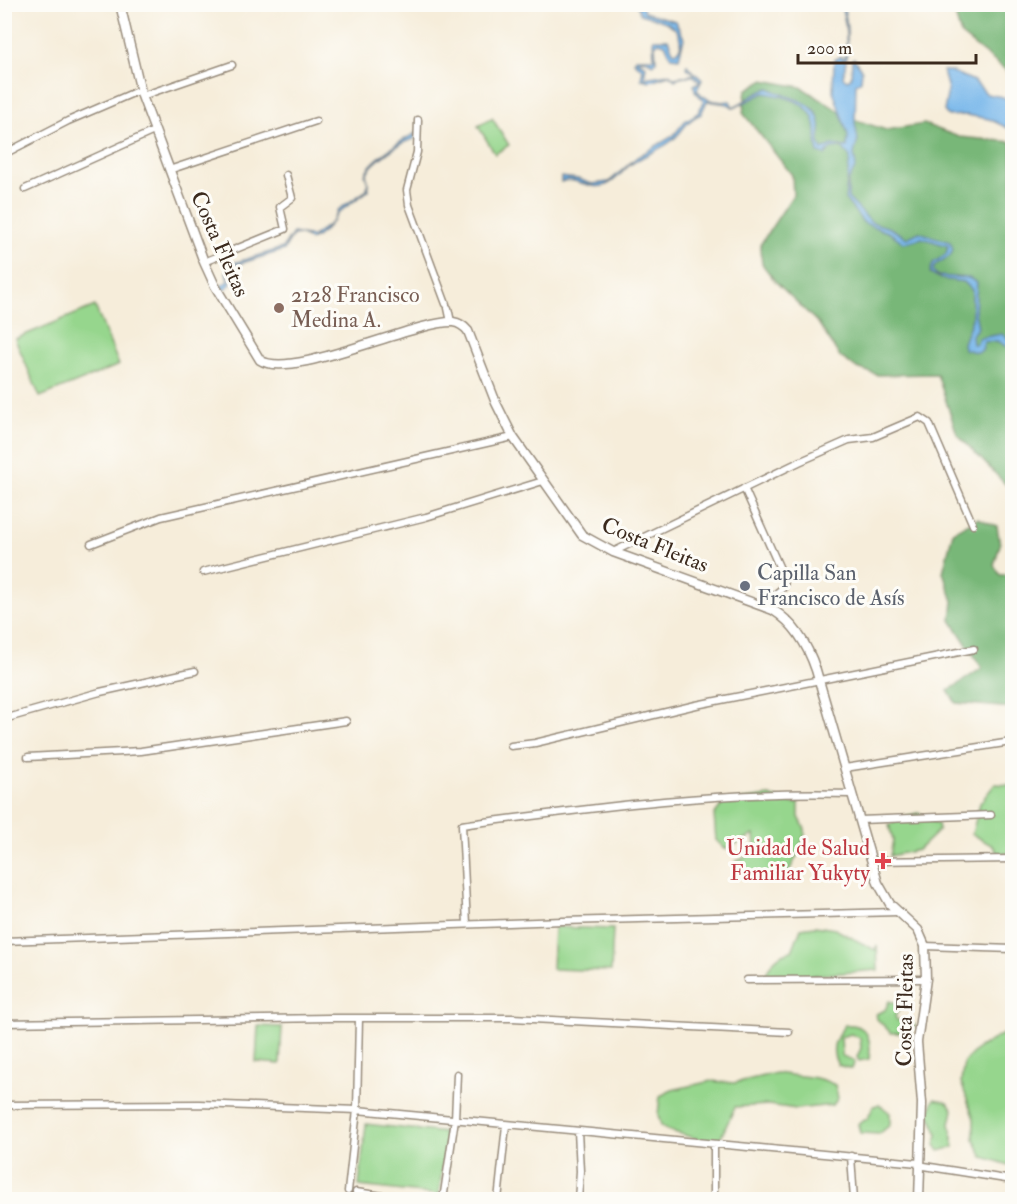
<svg xmlns="http://www.w3.org/2000/svg" width="1017" height="1204" viewBox="0 0 1017 1204" font-family="'IM FELL Double Pica',serif">
<style>
.green{fill:#96d68d;stroke:#688056;stroke-width:1.5}
.forest{fill:#78b778;stroke:#5a704b;stroke-width:1.5}
.water{fill:#76b6ea;stroke:#587084;stroke-width:1.5}
.lines{fill:none;stroke-linecap:round;stroke-linejoin:round}
.street-casing{stroke:#988c7c;stroke-width:9}
.secondary-casing{stroke:#988c7c;stroke-width:11}
.street{stroke:#fff;stroke-width:6}
.secondary{stroke:#fff;stroke-width:8}
.education-dot{fill:#8d6e63;stroke:#fdfcf7;stroke-width:2}
.worship-dot{fill:#6b7280;stroke:#fdfcf7;stroke-width:2}
.health-dot{fill:#e0444e;stroke:#fdfcf7;stroke-width:2}
.labels{text-anchor:middle;dominant-baseline:central;stroke-width:6;stroke-linejoin:round;paint-order:stroke}
.street-label{font-size:22px;fill:#3b2a1e;stroke:#fdfcf7}
.education-label{font-size:22px;fill:#785e54;stroke:#fdfcf7;text-anchor:start}
.worship-label{font-size:22px;fill:#5b616d;stroke:#fdfcf7;text-anchor:start}
.health-label{font-size:22px;fill:#be3a42;stroke:#fdfcf7;text-anchor:end}
</style>
<rect width="100%" height="100%" fill="#fdfcf7"/>
<filter id="ink" filterUnits="userSpaceOnUse"><feTurbulence type="fractalNoise" baseFrequency=".0167" numOctaves="2"/><feDisplacementMap in="SourceGraphic" scale="12" xChannelSelector="R" yChannelSelector="G"/><feConvolveMatrix kernelMatrix="1 2 1 2 8 2 1 2 1" color-interpolation-filters="sRGB"/></filter>
<filter id="wash" filterUnits="userSpaceOnUse"><feTurbulence type="fractalNoise" baseFrequency=".008" numOctaves="4" result="noise"/><feDisplacementMap in="SourceGraphic" scale="24" xChannelSelector="R" yChannelSelector="G"/><feGaussianBlur stdDeviation="1.35" result="paint"/><feColorMatrix in="noise" values="0 0 0 0 0 0 0 0 0 0 0 0 0 0 0 0 0 1.4 0 .05"/><feComposite in="paint" operator="in"/></filter>
<g filter="url(#wash)">
<rect width="100%" height="100%" fill="#f6edda"/>
<!-- green -->
<path class="green" d="M492,118L509,145L495,154L478,126Z
M95,306L119,365L40,397L15,339Z
M995,784L1012,785V853L998,854L993,846L972,834L980,803Z
M769,796L795,804L799,802V817L805,829V834L797,856L788,873L778,881C757,881 749,877 735,862L748,855L755,847L754,835L725,849L716,840L714,815L724,802Z
M918,813L938,824L939,830L918,850L890,856L893,840L889,825L899,818Z
M815,926L835,929L875,950L877,945L878,970L790,977L765,976C770,963 778,953 792,951L801,928Z
M554,927L613,929L611,971L552,969Z
M889,1001L898,1004L900,1008L895,1016L897,1020L915,1025L911,1033H891L877,1019L876,1014L885,1010Z
M845,1025C868,1023 872,1040 869,1059L859,1061L857,1057L861,1048L860,1038L851,1034L841,1037L842,1056L855,1061L852,1069L838,1065C829,1050 835,1038 845,1025Z
M258,1026L282,1027L280,1064L256,1062Z
M1012,1029V1166L983,1157L974,1140V1119L961,1082L964,1062L978,1048Z
M776,1073C801,1078 810,1073 835,1085L838,1098L833,1105L796,1109L769,1105L735,1107L721,1137L708,1142L667,1130L661,1125L658,1115L660,1096L672,1090L711,1081L734,1083Z
M934,1099L948,1102L953,1110L950,1124L954,1147L939,1151L935,1145L938,1135L929,1113Z
M879,1104L890,1113V1125L879,1134L860,1133L858,1124L867,1119L874,1106Z
M366,1124L446,1133L439,1195L359,1186Z"/>
<!-- forest -->
<path class="forest" d="M957,5H1012V75L961,35L955,15Z
M763,80L801,87L850,118L886,130L924,124L959,137L1012,142V491L957,434L937,374L878,375L857,368L840,357L819,324L775,281L762,264L760,245L793,195L792,175L743,113L746,90Z
M978,518L997,526L1000,545L994,565L1000,575L1012,574V708L956,703L948,691L982,668L951,620L953,601L943,572L953,532Z"/>
<!-- water -->
<path class="water" d="M637,5H642L644,12L675,21L684,38L679,58L671,57L665,44L659,42L655,45L656,61L653,64L644,59L637,61L646,66L644,78L669,74L675,78L695,74L686,67L687,65L702,80L697,90C705,101 717,103 730,101L733,107C746,101 755,93 769,88C786,99 816,98 820,123C822,134 815,139 822,150L832,145L847,147L848,135L833,91L834,60L841,56L843,60C849,49 846,17 840,5H843C849,24 848,58 843,77L847,80L851,78L852,60L854,58L862,71L861,80L856,84L855,123L858,140L854,154L856,166L848,182V198L871,222L890,228L907,238L919,232L950,242L953,249L950,256L935,265L933,271L938,276L969,278L977,283L975,312L978,327L972,335L973,344H976L979,338L1002,334L1012,342V350L997,341L984,342L982,350L978,353L964,349L963,343L972,319V290L964,282L941,279L930,273L933,263L946,254L948,246L922,238L904,243L890,233L864,223L845,199L850,157L842,147L831,148L825,155L818,153C815,143 817,134 815,124C810,101 784,96 764,93L734,108L728,104L707,101L701,114C684,121 683,133 670,142C658,151 643,155 630,165C622,171 616,181 606,185C590,191 576,176 561,182V177L578,179L592,184L609,182L637,157L673,136L685,121L698,113L704,101L695,91L694,85L700,82L694,76H681L675,80L669,75L650,81L641,79L643,69L634,62L636,58H654L653,39H668L673,51L676,52C681,48 681,45 680,39C677,21 655,19 640,14Z
M943,71H950L974,81L987,94L1003,97L1012,103V130L989,119L966,115L948,116L944,111L948,90Z
M416,133L414,139C401,141 371,163 366,174L369,190C360,197 351,203 342,210C330,220 327,234 310,240L300,234L293,235L284,250L232,266L228,271L231,284L222,291L220,287L228,281L226,271L231,264L283,248L293,233L312,237L332,222L338,210L367,190L368,182L365,175C369,161 402,140 416,133Z"/>
</g>
<g filter="url(#ink)">
<g class="lines">
<defs>
<path id="street" d="M142,96L232,65
M418,120L417,152L407,190L409,205L446,304
M4,154L68,121L140,90
M169,170L316,121
M25,189L154,131
M204,262L285,229L280,207L292,198L286,175
M448,308L451,322
M744,488L785,580L784,587L762,605
M91,544L161,517L513,437
M613,552L799,462L849,440L873,437L920,417L929,423L973,525
M203,572L426,517L543,481
M4,719L100,692L195,671
M511,746L535,743L696,705L974,649
M28,757L141,751L346,721
M845,768L1011,742
M860,820L991,815
M872,861L1012,859
M467,924L462,825C591,808 721,790 852,794
M4,941L563,921L898,912
M925,946L1012,949
M747,980L926,979
M4,1023L329,1018H512L789,1032
M4,1105L199,1104L357,1110L918,1163
M714,1144V1200
M851,1156L854,1200
M918,1165L1012,1180
M348,1191L357,1110L359,1018
M356,1192L409,1200
M443,1200L455,1119L457,1074
M498,1200L506,1125
M578,1200L580,1171L578,1131"/>
<path id="secondary" d="M120,4L142,96L204,262L215,286L260,360C291,381 413,321 453,322C460,323 464,326 468,331L496,403L513,437L582,535L613,552L773,610C794,623 808,646 816,670L878,883L890,904L918,930L925,946L926,979L917,1042L922,1103L919,1200"/>
</defs>
<!-- street casing -->
<use href="#street" class="street-casing"/>
<!-- secondary casing -->
<use href="#secondary" class="secondary-casing"/>
<!-- street -->
<use href="#street" class="street"/>
<!-- secondary -->
<use href="#secondary" class="secondary"/>
</g>
</g>
<!-- markers -->
<circle class="education-dot" cx="279" cy="308" r="6"/>
<circle class="worship-dot" cx="745" cy="586" r="6"/>
<path class="health-dot" d="M880 852h6v6h6v6h-6v6h-6v-6h-6v-6h6z"/>
<g class="labels">
<!-- street labels -->
<g class="street-label">
<text transform="translate(220 244) rotate(66)">Costa Fleitas</text>
<text transform="translate(655 545) rotate(22)">Costa Fleitas</text>
<text transform="translate(905 1010) rotate(-89)">Costa Fleitas</text>
</g>
<!-- education labels -->
<g class="education-label">
<text x="291" y="295">2128 Francisco<tspan x="291" dy="25">Medina A.</tspan></text>
</g>
<!-- worship labels -->
<g class="worship-label">
<text x="757" y="573">Capilla San<tspan x="757" dy="25">Francisco de Asís</tspan></text>
</g>
<!-- health labels -->
<g class="health-label">
<text x="870" y="848">Unidad de Salud<tspan x="870" dy="25">Familiar Yukyty</tspan></text>
</g>
</g>
<!-- margin -->
<rect width="1017" height="1204" fill="none" stroke="#fdfcf7" stroke-width="24"/>
<!-- scale -->
<path d="M798 54v9h178v-9" fill="none" stroke="#3b2a1e" stroke-width="3"/>
<text x="807" y="54" font-size="18" fill="#3b2a1e" stroke="#fdfcf7" stroke-width="4.5" paint-order="stroke">200 m</text>
</svg>
